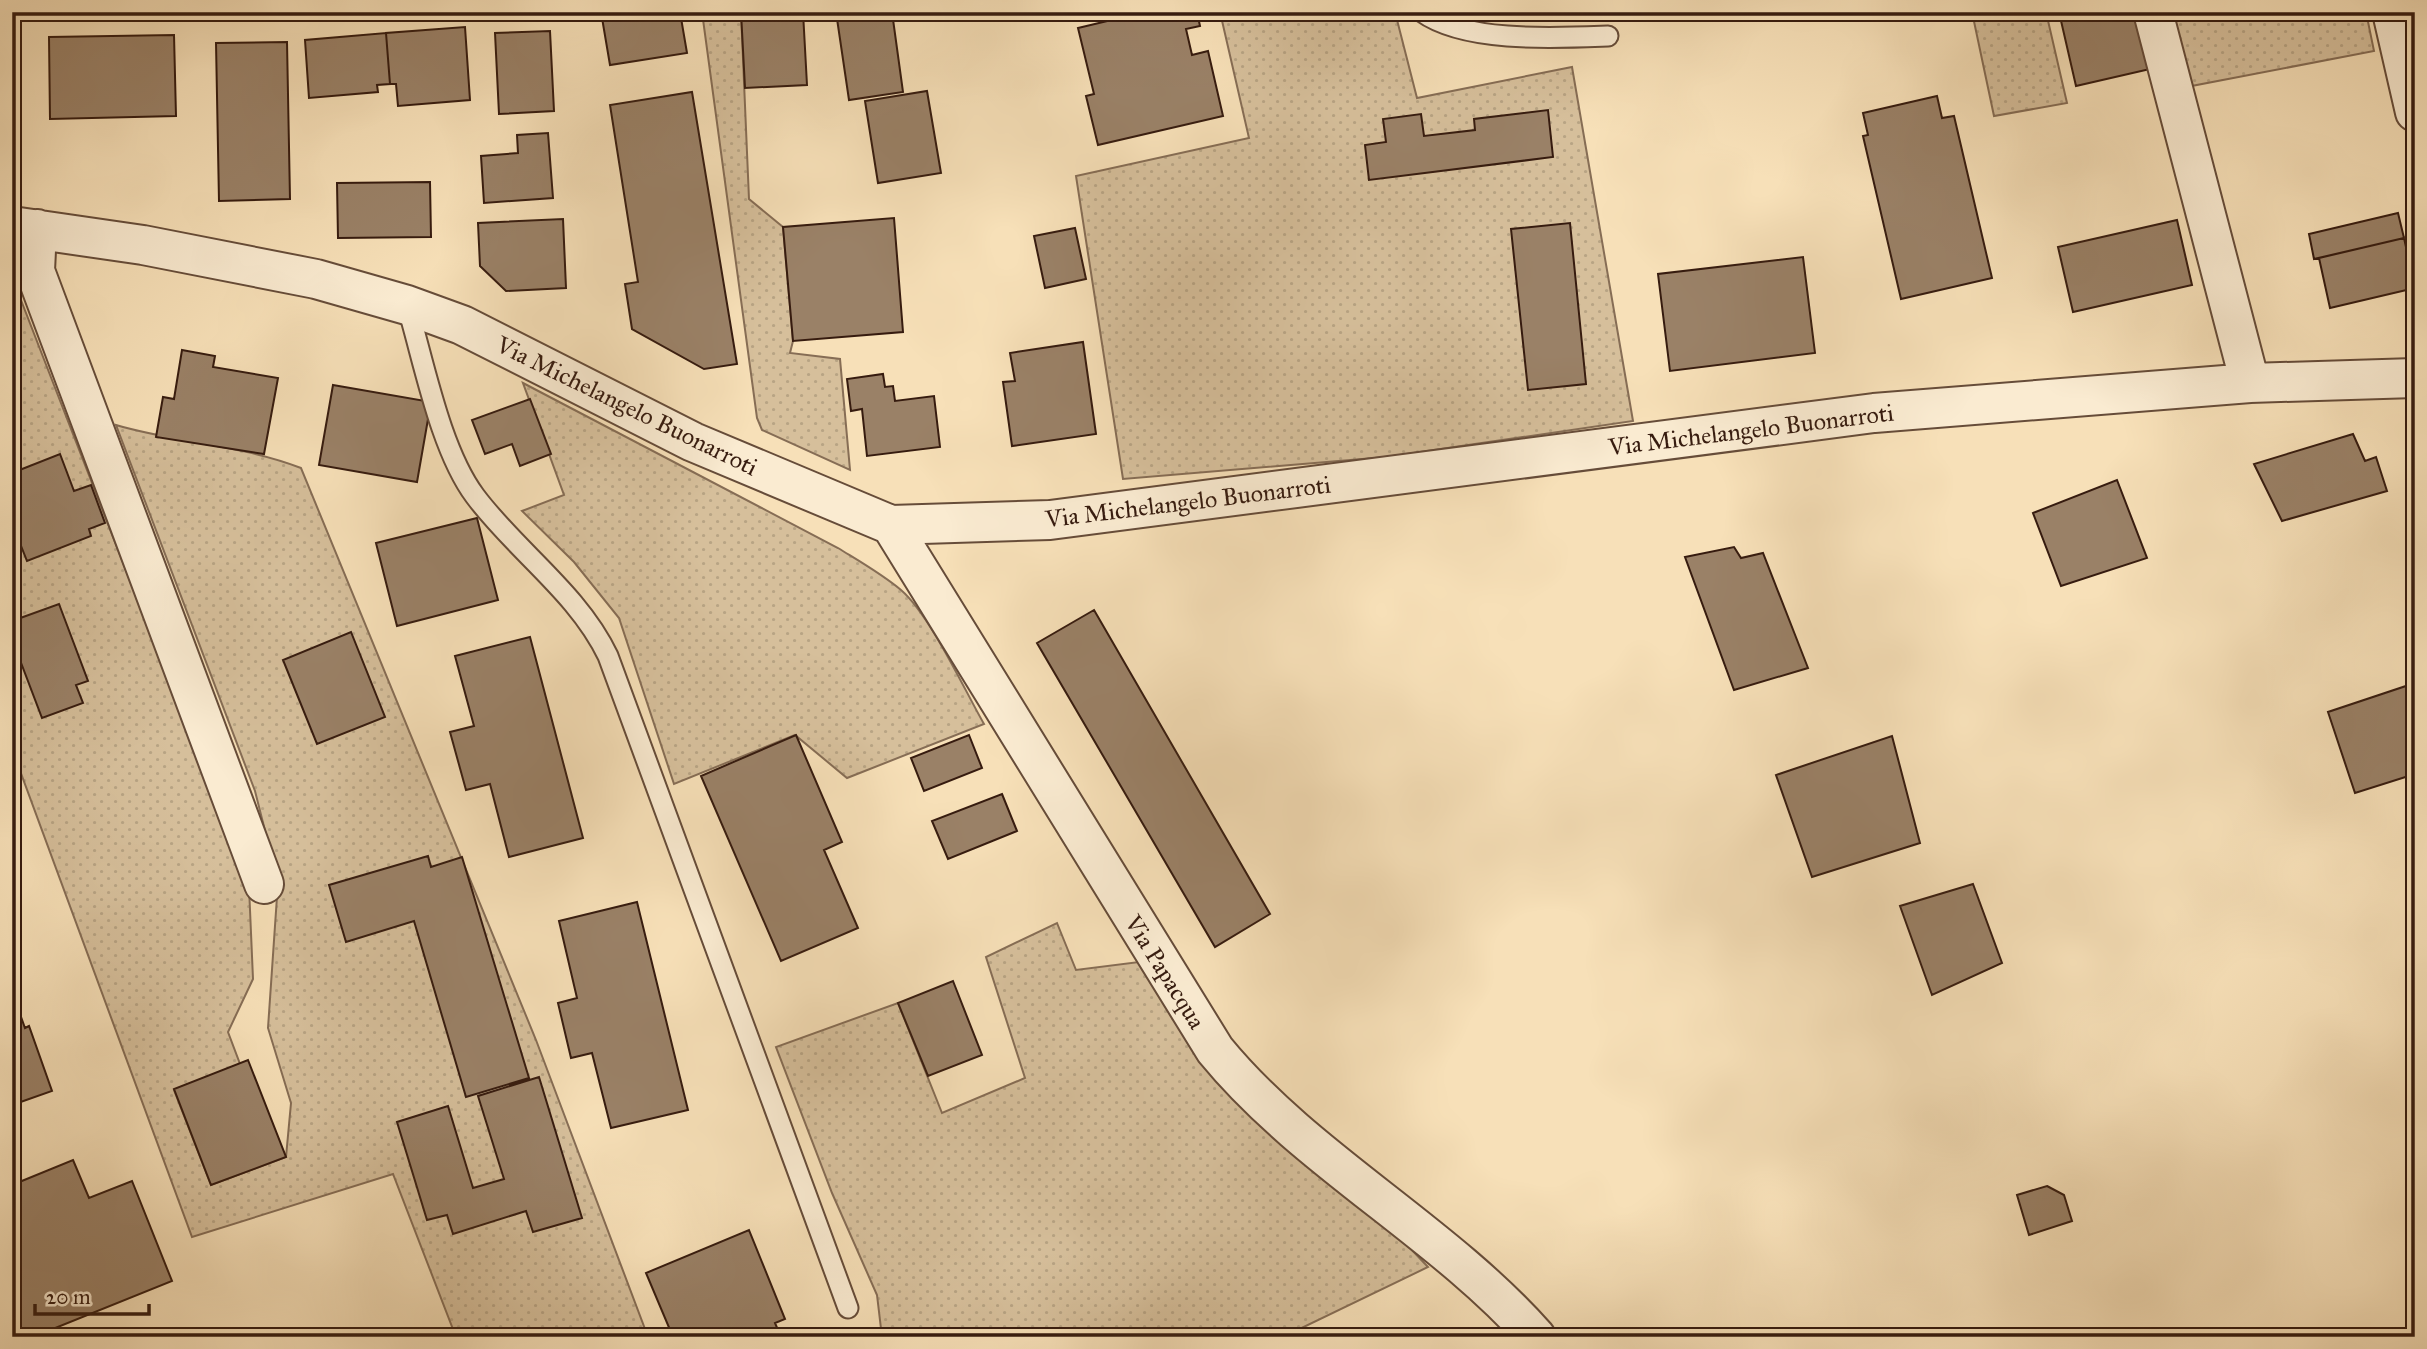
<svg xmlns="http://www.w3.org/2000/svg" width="2427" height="1349" viewBox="0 0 2427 1349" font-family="'IM FELL Great Primer',serif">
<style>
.grass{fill:url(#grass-dots);stroke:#866d55;stroke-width:2}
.building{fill:#9a8167;stroke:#361b0f;stroke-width:2}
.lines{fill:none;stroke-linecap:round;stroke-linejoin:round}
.lane-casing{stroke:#664c39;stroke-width:23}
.street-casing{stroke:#664c39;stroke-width:42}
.lane{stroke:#faebd1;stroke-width:19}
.street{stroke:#faebd1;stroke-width:38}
.labels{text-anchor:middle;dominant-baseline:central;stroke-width:5;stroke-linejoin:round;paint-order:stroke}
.street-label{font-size:24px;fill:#361b0f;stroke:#faebd1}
</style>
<defs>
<pattern id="grass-dots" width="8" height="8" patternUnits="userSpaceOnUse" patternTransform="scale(1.75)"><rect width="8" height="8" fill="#d6bf9b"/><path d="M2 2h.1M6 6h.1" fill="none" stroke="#b8a484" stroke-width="1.8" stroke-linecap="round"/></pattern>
</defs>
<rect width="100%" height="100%" fill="#f7e0b8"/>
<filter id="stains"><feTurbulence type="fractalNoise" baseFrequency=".00286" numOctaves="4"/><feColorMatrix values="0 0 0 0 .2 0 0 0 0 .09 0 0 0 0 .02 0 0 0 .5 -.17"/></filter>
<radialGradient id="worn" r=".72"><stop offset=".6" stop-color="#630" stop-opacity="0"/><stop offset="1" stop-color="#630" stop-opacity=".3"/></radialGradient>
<!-- grass -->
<path class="grass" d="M702,12H741L749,199L783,227L793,341L790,353L840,359L850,470L762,430L757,418Z
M1220,12H1395L1417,98L1572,67L1633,421L1386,457L1123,479L1076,176L1249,138Z
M1972,12H2046L2067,103L1994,116Z
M2162,12H2366L2374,51L2181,88Z
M12,277L249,887L253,979L228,1032L240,1064L174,1090L211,1185L286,1157L291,1103L268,1028L278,882L255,791L116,425C177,443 242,445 301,468L536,1040L648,1337H456L393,1174L192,1237L12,749Z
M523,383L838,548C859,561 882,574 901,590C930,615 964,689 984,724L847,778L795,735L674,784L619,618L574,562L522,511L564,495Z
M1057,923L1076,970L1139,962L1428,1267L1283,1337H882L877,1295L832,1193L776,1047L898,1003L942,1113L1025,1078L986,957Z"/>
<!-- building -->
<path class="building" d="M601,12H680L687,53L610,65Z
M741,12H803L807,85L745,88Z
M836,12H892L903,92L849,100Z
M980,12H1027L981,20Z
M1145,12H1197L1200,26L1186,29L1192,55L1208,51L1223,116L1098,145L1086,96L1094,94L1078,28Z
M2059,12H2137L2150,69L2076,86Z
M465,27L470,100L398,106L396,84H390L386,33Z
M550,31L554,111L499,114L495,33Z
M386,33L390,84L377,85L378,92L309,98L305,40Z
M174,35L176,116L50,119L49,37Z
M287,42L290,199L219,201L216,43Z
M927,91L941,173L878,183L865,101Z
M692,92L737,364L704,369L632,329L625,284L638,282L610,105Z
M1937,96L1942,118L1954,116L1992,278L1901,299L1863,136L1868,135L1863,113Z
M1548,110L1553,157L1369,180L1365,145L1386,142L1383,119L1421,114L1424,136L1475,130L1474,119Z
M548,133L553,198L484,203L481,156L518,153L517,135Z
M430,182L431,237L338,238L337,183Z
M2398,213L2404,238L2314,259L2309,234Z
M894,218L903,332L793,341L783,227Z
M563,219L566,288L506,291L480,266L478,223Z
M2177,220L2192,285L2073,312L2058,247Z
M1570,223L1586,384L1528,390L1511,229Z
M1075,228L1086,279L1045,288L1034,236Z
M2404,238L2415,288L2330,308L2319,258Z
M1803,257L1815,353L1670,371L1658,274Z
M1083,342L1096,434L1012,446L1003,382L1015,381L1010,353Z
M182,350L215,356L213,367L278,378L264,454L156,437L163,397L174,399Z
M883,374L885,387L893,386L895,401L934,396L940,447L867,456L862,409L851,411L847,379Z
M333,385L431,402L417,482L319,465Z
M530,399L551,454L520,466L512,444L485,454L472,420Z
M2353,434L2365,461L2376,457L2387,491L2282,521L2254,464Z
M60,454L74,491L91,485L105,523L89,529L91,536L27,561L12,523V473Z
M2117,480L2147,558L2061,586L2033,513Z
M477,518L498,600L397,626L376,543Z
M1734,547L1741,558L1763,553L1808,668L1734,690L1685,557Z
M59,604L88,681L76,685L83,703L42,718L12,639V621Z
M1094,610L1270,914L1215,947L1037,643Z
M351,632L385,717L317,744L283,660Z
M530,637L583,838L509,857L490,784L466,790L450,732L474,726L455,656Z
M2415,683V774L2355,793L2328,712Z
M796,735L842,842L824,850L858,928L781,961L701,776Z
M969,735L982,768L924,791L911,758Z
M1892,736L1920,843L1812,877L1776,775Z
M1002,794L1017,831L948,859L932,821Z
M428,856L431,867L462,857L529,1078L466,1097L414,921L346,942L329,885Z
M1973,884L2002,963L1932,995L1900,906Z
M637,902L688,1110L611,1128L592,1053L571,1058L558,1003L577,998L559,921Z
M953,981L982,1055L928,1076L898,1003Z
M12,992L25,1028L29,1026L52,1091L12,1105Z
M248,1060L286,1157L211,1185L174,1089Z
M539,1077L582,1218L533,1232L526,1211L453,1234L447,1215L427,1220L397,1122L448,1106L473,1188L504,1179L478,1096Z
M73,1160L89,1198L132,1181L172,1281L33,1337H12V1185Z
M2047,1186L2064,1195L2072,1221L2029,1235L2017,1195Z
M749,1230L785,1319L775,1323L781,1337H673L646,1273Z"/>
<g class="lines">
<defs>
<path id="lane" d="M1422,12C1465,43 1556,38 1608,36
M407,305C424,362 440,449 475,496C516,551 578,593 608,656L848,1308"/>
<path id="street" d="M2153,12L2250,383
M2392,12L2415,112
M12,226L143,245L316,279L407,305L462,325L693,442L891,525L1050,520L1874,413L2250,383L2415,378
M37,229L35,271L264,884
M891,525L1215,1050C1305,1160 1441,1230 1536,1337"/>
</defs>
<!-- lane casing -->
<use href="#lane" class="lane-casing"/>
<!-- street casing -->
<use href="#street" class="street-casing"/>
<!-- lane -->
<use href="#lane" class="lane"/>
<!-- street -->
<use href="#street" class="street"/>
</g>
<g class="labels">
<!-- street labels -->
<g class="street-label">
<text transform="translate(627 406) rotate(26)">Via Michelangelo Buonarroti</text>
<text transform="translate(1751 430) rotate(-7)">Via Michelangelo Buonarroti</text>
<text transform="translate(1188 502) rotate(-7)">Via Michelangelo Buonarroti</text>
<text transform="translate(1165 972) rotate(58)">Via Papacqua</text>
</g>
</g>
<!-- margin -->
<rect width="2427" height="1349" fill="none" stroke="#f7e0b8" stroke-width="42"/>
<rect x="14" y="14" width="2399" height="1321" fill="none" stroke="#361b0f" stroke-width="3.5"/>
<rect x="21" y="21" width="2385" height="1307" fill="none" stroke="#361b0f" stroke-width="2"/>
<!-- scale -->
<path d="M35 1304v10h114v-10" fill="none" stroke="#361b0f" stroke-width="3.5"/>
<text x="46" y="1304" font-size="21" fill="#361b0f" stroke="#faebd1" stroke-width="5" paint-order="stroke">20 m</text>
<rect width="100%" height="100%" filter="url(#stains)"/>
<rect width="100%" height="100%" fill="url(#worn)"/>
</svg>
